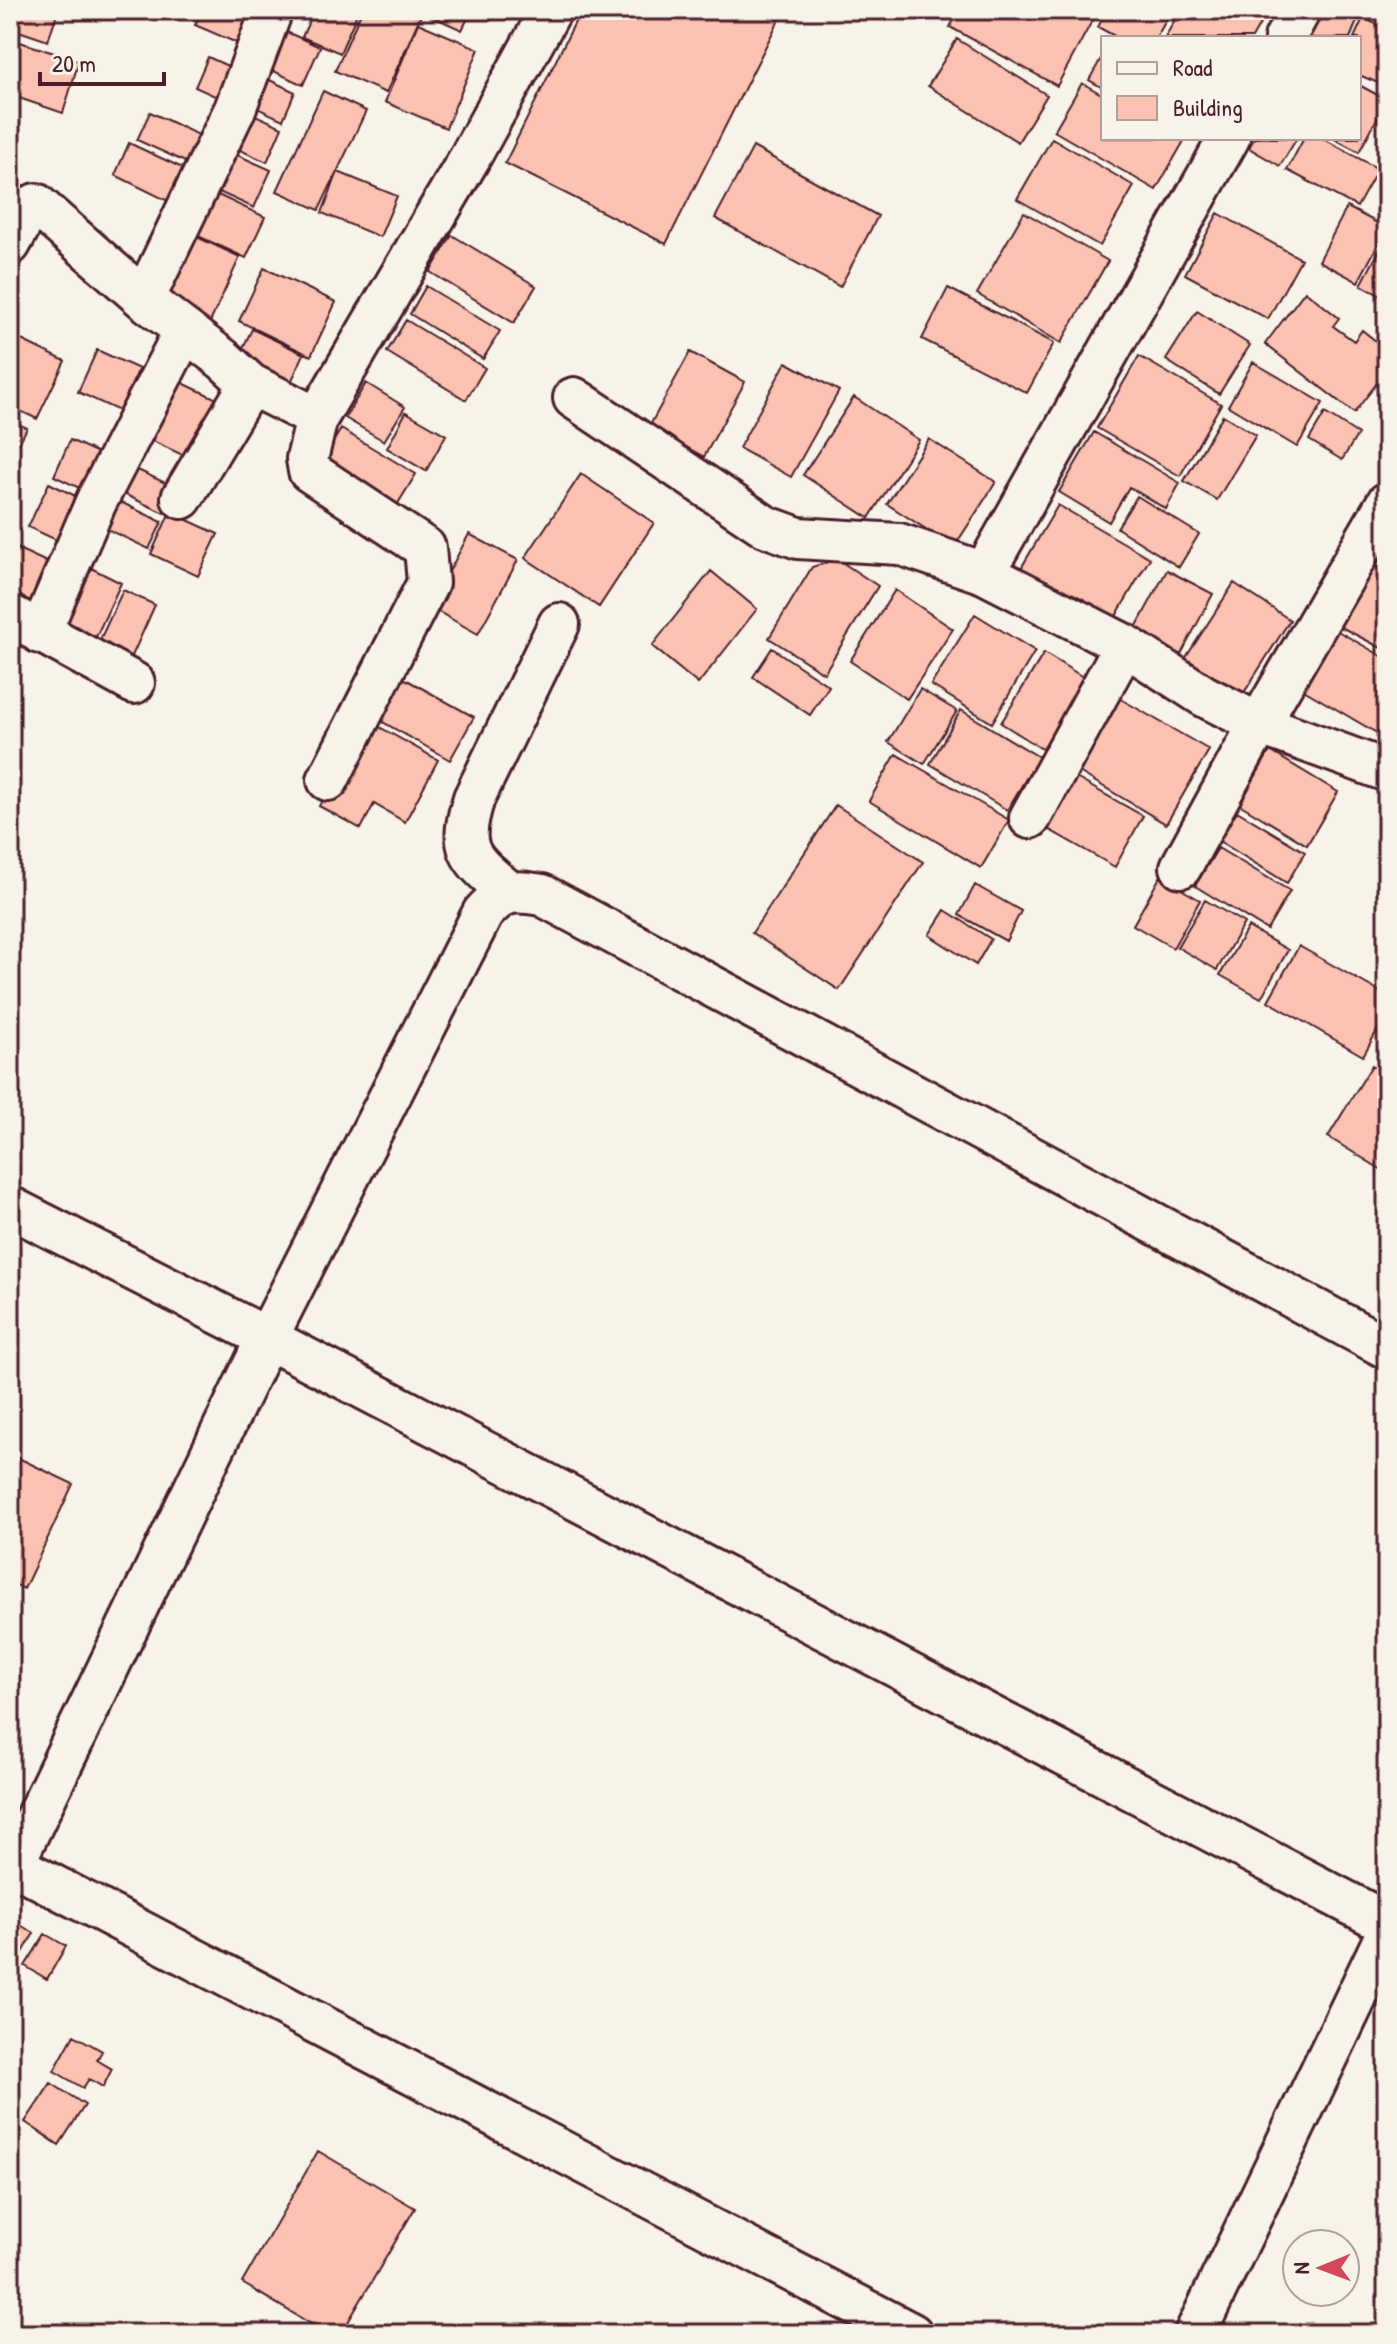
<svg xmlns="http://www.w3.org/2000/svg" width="1397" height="2344" viewBox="0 0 1397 2344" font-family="'Patrick Hand',sans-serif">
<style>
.building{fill:#fbc2b2;stroke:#4a1f2b;stroke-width:2}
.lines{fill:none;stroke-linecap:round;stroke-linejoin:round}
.minor-casing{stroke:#4a1f2b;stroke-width:46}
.minor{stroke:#f7f3e8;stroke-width:40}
</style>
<rect width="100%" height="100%" fill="#f7f3e8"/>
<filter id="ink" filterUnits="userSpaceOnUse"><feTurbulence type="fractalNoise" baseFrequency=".0125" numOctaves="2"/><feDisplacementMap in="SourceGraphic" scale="16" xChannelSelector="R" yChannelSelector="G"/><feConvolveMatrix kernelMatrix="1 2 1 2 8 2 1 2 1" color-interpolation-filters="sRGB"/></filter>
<g filter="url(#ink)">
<!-- building -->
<path class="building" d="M10,10H58L48,41L10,28Z
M202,10H246L252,13L239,44L195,25Z
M314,10H349L357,14L340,53L302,37Z
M362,10H409L421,15L386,93L335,71Z
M418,10H472L462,30Z
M581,10H784L666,244L505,163Z
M959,10H1098L1057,86L950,27Z
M1107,10H1172L1156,38H1118L1098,27Z
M1180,10H1268L1252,38H1165Z
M1318,10H1350L1360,14L1350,38H1306Z
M1369,10H1387V23L1367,14Z
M1363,18L1387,29V62L1378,83L1359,75V38H1354Z
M418,23L479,49L446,128L385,102Z
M280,29L320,47L303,85L263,66Z
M957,39L1047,95L1018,142L928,86Z
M20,42L79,61L63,113L10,95V73Z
M1103,55V88L1089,80Z
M208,57L241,72L228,102L195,87Z
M255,73L295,92L283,120L242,101Z
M1082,83L1103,95V138H1178L1184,141L1156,190L1054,131Z
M1359,85L1387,100L1359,152L1333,138H1359Z
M323,91L366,111L319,210L277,191Z
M240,108L282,127L267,162L224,143Z
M150,112L207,139L194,166L137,140Z
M1052,138L1134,186L1100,246L1017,199Z
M1254,138H1297L1280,166L1249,148Z
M1304,138H1322L1378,169L1357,207L1287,170Z
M129,143L191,172L176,205L115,175Z
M753,147L878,216L840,287L715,218Z
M224,149L271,170L254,208L208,187Z
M338,172L397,196L380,237L322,213Z
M205,189L265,217L246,258L185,230Z
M1347,207L1387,228L1358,282L1319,261Z
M1024,212L1108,261L1061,343L977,294Z
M1218,213L1301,259L1268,319L1185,274Z
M184,231L240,257L207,329L150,303Z
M452,235L536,286L514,323L430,272Z
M1387,236V299L1361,285Z
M264,268L336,302L311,356L239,321Z
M426,286L500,331L483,359L410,314Z
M948,288L1054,343L1027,393L922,339Z
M1305,291L1339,318L1333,326L1354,341L1362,330L1387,350V370L1354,413L1265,344Z
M1197,311L1250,345L1219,394L1166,360Z
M406,320L485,368L466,400L387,352Z
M252,329L304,354L286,393L233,368Z
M13,336L65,361L37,419L10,406V343Z
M97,350L139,369L119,411L78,392Z
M690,352L745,382L704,457L649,427Z
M1139,356L1221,404L1180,476L1097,428Z
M786,362L839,391L791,477L739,448Z
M1253,362L1323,403L1297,447L1228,406Z
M174,379L217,399L189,458L146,438Z
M366,383L405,407L384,441L345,418Z
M854,397L919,440L869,518L803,475Z
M406,412L446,435L426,471L387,448Z
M1325,413L1358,434L1342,460L1309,440Z
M1223,415L1256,435L1217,500L1184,481Z
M10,420L27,428L10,461Z
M341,429L416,474L394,510L319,465Z
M1094,432L1180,483L1166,509L1129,487L1109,522L1059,492Z
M929,439L996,482L954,547L887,504Z
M70,440L107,457L90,493L54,476Z
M125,464L176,488L164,513L113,489Z
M581,474L654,523L599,607L525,558Z
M49,483L94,505L74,548L28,527Z
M1137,496L1199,534L1179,567L1117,528Z
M110,497L162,522L149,549L96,524Z
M1058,505L1150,558L1112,623L1020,570Z
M170,512L218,534L198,576L151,554Z
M469,534L518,560L478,634L430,607Z
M14,547L62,569L37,622L10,609V557Z
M837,559L878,586L824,673L769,638L812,567Z
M83,564L121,583L89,652L51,634Z
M1371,564L1387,572V651L1339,626Z
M1167,570L1213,594L1179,658L1133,633Z
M711,571L757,609L698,684L652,646Z
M1234,583L1290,620L1240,699L1183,662Z
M123,590L155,605L124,674L91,659Z
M895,590L953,629L907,699L850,661Z
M975,614L1035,651L992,723L931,685Z
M1336,630L1387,659V739L1302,689Z
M772,648L829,686L810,715L753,677Z
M1044,653L1091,682L1047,752L1001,723Z
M398,675L474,717L450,760L374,717Z
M920,689L957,711L924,764L888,742Z
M1112,694L1209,750L1166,824L1069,766Z
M961,710L1039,757L1007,810L930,764Z
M367,720L438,760L405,822L374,804L361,829L319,806Z
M1270,751L1338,792L1307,845L1239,804Z
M896,754L1009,820L981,868L869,801Z
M1076,778L1143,816L1115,867L1048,829Z
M836,805L923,862L839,990L752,933Z
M1237,811L1305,852L1287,883L1219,841Z
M1218,848L1290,891L1267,930L1195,886Z
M1160,877L1200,900L1173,948L1133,925Z
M975,885L1021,911L1006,941L959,915Z
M1205,900L1244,923L1217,970L1177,947Z
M945,910L991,939L976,965L929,935Z
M1248,927L1288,950L1261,998L1220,975Z
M1299,946L1387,996V1013L1363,1056L1268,1001Z
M1372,1065L1387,1074V1173L1328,1137Z
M10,1454L73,1484L24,1589L10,1582Z
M10,1919L34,1933L17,1963L10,1959Z
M45,1934L66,1946L47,1979L25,1966Z
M74,2035L102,2051L97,2060L112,2069L103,2087L89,2079L83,2088L54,2071Z
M51,2083L85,2105L59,2145L25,2122Z
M318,2151L415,2208L341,2334H328L242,2283Z"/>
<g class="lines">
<defs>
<path id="minor" d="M1285,38L1300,10
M10,244L22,222L36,204L144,299L224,360L250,384L317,418
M144,299L235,109L272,10
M574,398L765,526L798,538L899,544L984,573L1125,645L1204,696L1259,724L1387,771
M182,498L250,384
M984,573L1229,138
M10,615L134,683
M40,633L96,502L185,330
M328,780L428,583L425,548L309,471L307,459L317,418L469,159L551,10
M1030,818L1125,645
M1181,867L1259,724L1387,503
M509,892C469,858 457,851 474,798L559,624
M10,1207L267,1338L1387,1923
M10,1863L912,2334
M13,1865L267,1338L483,913C504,890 512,890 542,895L1387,1348
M1195,2334L1387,1933"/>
</defs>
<!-- minor casing -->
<use href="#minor" class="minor-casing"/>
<!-- minor -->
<use href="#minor" class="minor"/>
</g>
</g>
<!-- margin -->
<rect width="1397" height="2344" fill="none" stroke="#f7f3e8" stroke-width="40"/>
<rect x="20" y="20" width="1357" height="2304" fill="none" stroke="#4a1f2b" stroke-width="3" filter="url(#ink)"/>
<!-- legend -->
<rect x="1101" y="36" width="260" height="104" fill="#f7f3e8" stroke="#b29e9c" stroke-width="2"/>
<rect x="1117" y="62" width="40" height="12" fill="#f7f3e8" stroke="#b29e9c" stroke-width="2"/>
<text x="1173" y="76" font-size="24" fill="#4a1f2b">Road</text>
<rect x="1117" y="96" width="40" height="24" fill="#fbc2b2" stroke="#b29e9c" stroke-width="2"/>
<text x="1173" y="116" font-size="24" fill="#4a1f2b">Building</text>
<!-- north arrow -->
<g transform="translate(1321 2268) rotate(269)"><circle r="38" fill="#f7f3e8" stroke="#b29e9c" stroke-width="2"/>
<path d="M0-6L14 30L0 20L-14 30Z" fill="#d1495b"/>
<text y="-12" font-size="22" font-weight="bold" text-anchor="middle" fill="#4a1f2b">N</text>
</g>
<!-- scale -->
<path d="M40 72v12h124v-12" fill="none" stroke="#4a1f2b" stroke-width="4"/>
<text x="52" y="72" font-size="24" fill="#4a1f2b" stroke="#f7f3e8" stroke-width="6" paint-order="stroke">20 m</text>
</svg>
